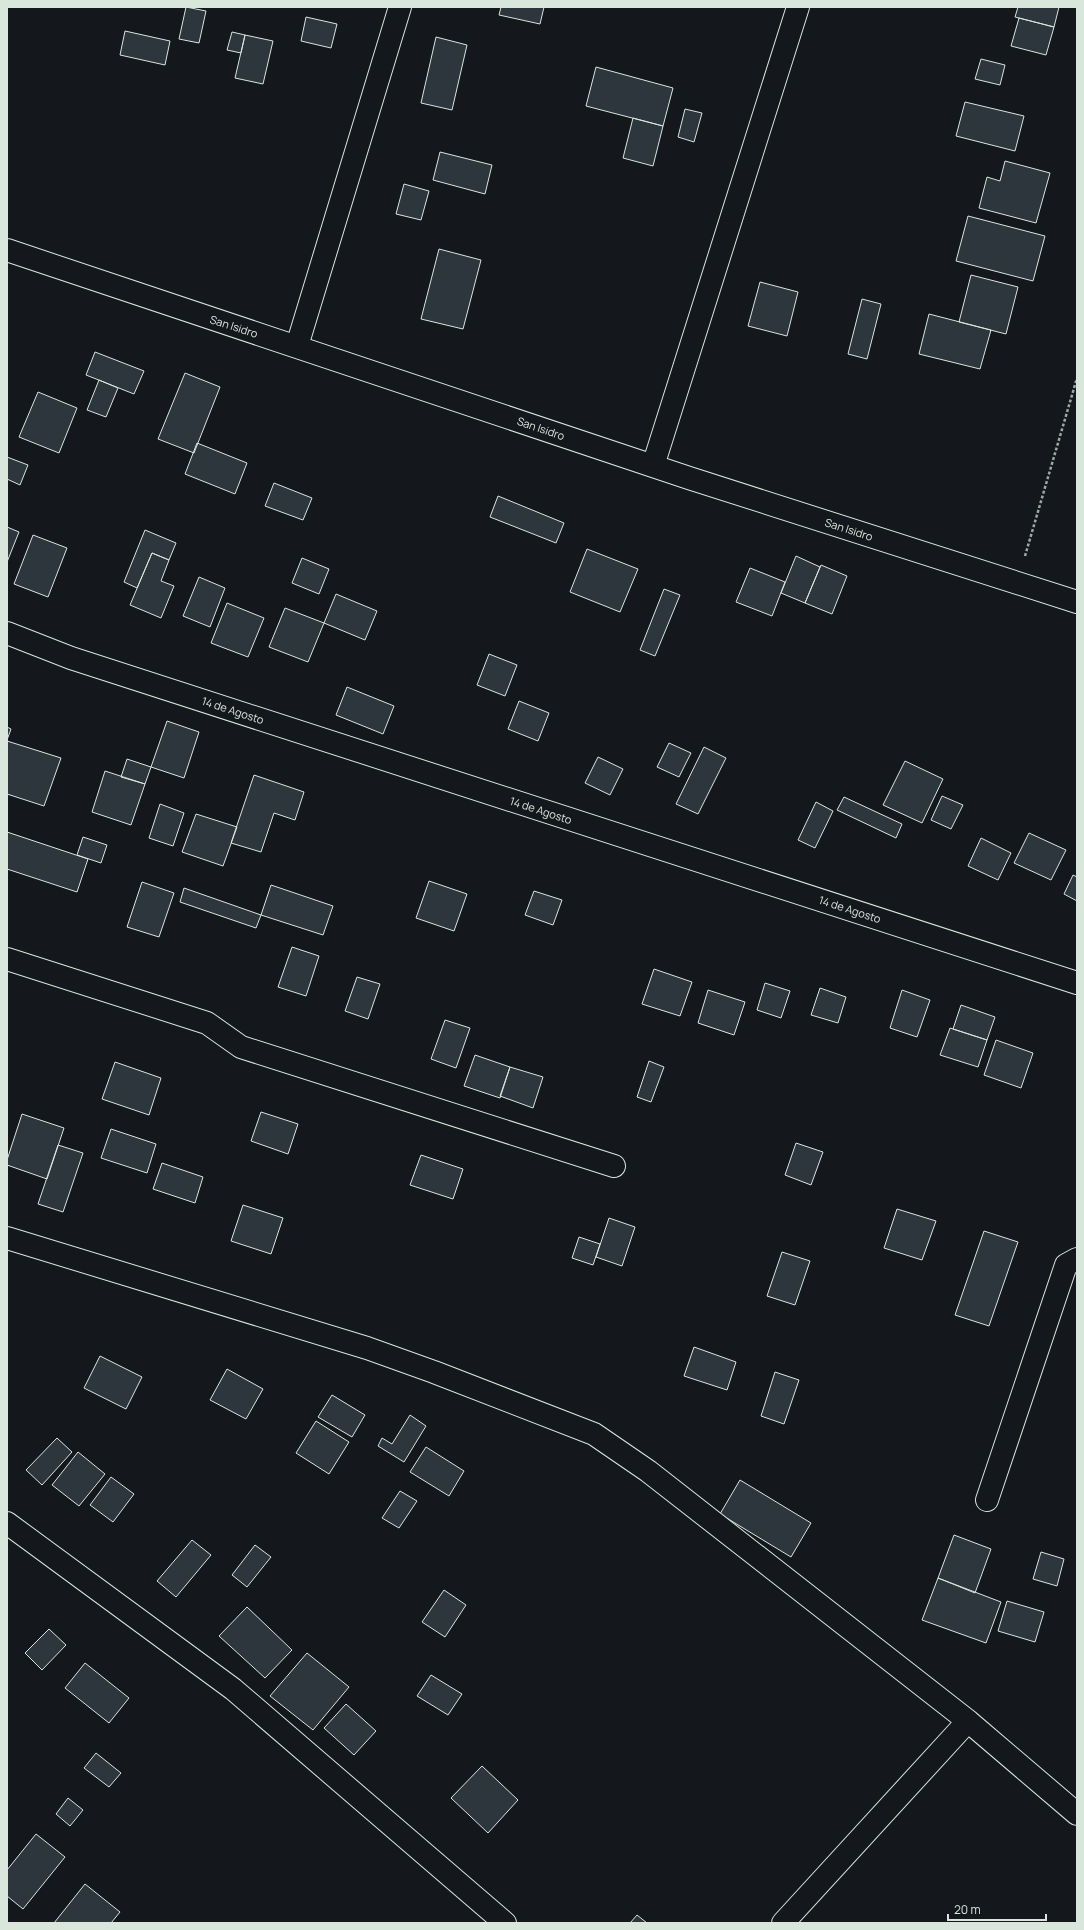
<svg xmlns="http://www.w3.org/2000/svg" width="1084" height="1930" viewBox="0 0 1084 1930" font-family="Manrope,sans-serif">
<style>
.building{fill:#2c363c;stroke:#d8e6dc}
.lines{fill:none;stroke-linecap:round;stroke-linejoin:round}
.street-casing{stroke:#d8e6dc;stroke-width:24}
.path{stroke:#9da8a2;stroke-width:2.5;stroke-dasharray:3 2;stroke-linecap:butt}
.street{stroke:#14181c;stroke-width:22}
.labels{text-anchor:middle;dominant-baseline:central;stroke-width:3;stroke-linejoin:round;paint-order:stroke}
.street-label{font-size:11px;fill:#d8e6dc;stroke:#14181c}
</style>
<rect width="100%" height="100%" fill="#14181c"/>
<!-- building -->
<path class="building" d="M186,7L206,11L199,43L179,39Z
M501,7H544L540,24L499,15Z
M1018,7H1059L1054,27L1015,17Z
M306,17L337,24L331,48L301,41Z
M1019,18L1054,27L1046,55L1011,46Z
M125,31L170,41L165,65L120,55Z
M232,32L245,35L241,53L227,50Z
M245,35L273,41L263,84L235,78Z
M436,37L467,45L452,110L421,103Z
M981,59L1005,65L1000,85L975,79Z
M596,67L673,88L663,126L586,106Z
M965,102L1024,116L1015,151L956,136Z
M685,109L702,113L694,142L678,137Z
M633,118L663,126L653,166L623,158Z
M440,152L492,165L485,194L433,180Z
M1005,161L1050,173L1036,223L979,208L987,177L1000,181Z
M404,184L429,191L421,220L396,214Z
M968,216L1045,236L1033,281L956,261Z
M439,249L481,260L463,329L421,319Z
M971,275L1018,287L1006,334L959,322Z
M760,282L798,292L787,336L748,326Z
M862,299L881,304L867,359L848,354Z
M929,314L991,330L980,369L919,354Z
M95,352L144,371L134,394L86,375Z
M185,373L220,387L194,453L158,439Z
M99,380L118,388L106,417L87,410Z
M38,392L77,408L59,453L19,437Z
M197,443L247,463L235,494L185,474Z
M7,457L28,465L20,485L7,479Z
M274,483L312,498L303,520L265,506Z
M498,496L564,523L556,543L490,517Z
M7,527L19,532L7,562Z
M145,530L176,543L169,560L152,553L137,588L124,582Z
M33,535L67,548L48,597L14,584Z
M587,549L638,569L620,612L570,592Z
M152,553L169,560L161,581L174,586L161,618L130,605Z
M796,556L820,567L805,603L781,593Z
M302,558L329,569L319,594L292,583Z
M821,565L847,576L832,614L805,603Z
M750,568L785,582L772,616L736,602Z
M199,577L225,588L210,627L183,616Z
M664,589L680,595L655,656L640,650Z
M336,594L377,611L365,640L324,623Z
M227,603L264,618L248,657L211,643Z
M285,608L324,623L308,662L269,647Z
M489,654L517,665L505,696L477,685Z
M347,687L394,706L383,734L336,715Z
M519,701L549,713L538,741L508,729Z
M167,721L199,732L184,778L151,767Z
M7,727L11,729L7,740Z
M7,741L61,758L44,806L7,794Z
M669,743L691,753L679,777L657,767Z
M704,747L726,758L698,814L676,804Z
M598,757L623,769L610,795L585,783Z
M127,759L151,767L145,784L121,777Z
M905,761L943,779L922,823L883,805Z
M105,771L145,784L131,825L92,812Z
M254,775L304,792L295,820L274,813L261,852L231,843Z
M942,796L963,805L951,829L931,820Z
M844,797L902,824L896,838L837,810Z
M816,802L833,811L815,848L798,840Z
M160,804L184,813L173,846L149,838Z
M196,814L237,827L223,866L182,852Z
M7,832L88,859L77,892L7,869Z
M1029,833L1066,850L1051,880L1014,863Z
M83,837L107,845L101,863L77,855Z
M981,838L1011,853L998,880L968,866Z
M1073,875L1077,877V901L1064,894Z
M429,881L467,894L454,931L416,918Z
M142,882L174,893L159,937L127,927Z
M271,885L333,906L323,935L261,915Z
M184,888L261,915L256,928L180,902Z
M534,891L562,900L553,925L525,915Z
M292,947L319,956L306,996L278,987Z
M654,969L692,982L680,1016L642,1004Z
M357,977L380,984L368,1019L345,1011Z
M765,983L790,991L781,1018L757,1010Z
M820,988L846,997L838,1023L811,1015Z
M708,990L745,1002L734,1035L698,1023Z
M902,990L930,1000L917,1037L890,1028Z
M961,1005L995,1017L987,1040L953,1029Z
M445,1020L470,1028L456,1068L431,1059Z
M950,1028L987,1040L978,1067L940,1055Z
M996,1040L1033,1053L1021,1088L984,1075Z
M475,1055L510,1067L500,1098L464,1086Z
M649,1061L664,1067L651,1102L637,1097Z
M115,1062L161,1078L149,1115L102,1099Z
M510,1067L543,1077L533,1108L500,1096Z
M261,1112L298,1124L288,1154L251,1141Z
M22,1114L64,1128L47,1179L7,1165V1160Z
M111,1129L156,1144L147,1173L101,1158Z
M796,1143L823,1152L811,1185L785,1175Z
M58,1145L83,1153L63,1212L38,1204Z
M421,1155L463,1169L453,1199L410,1185Z
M162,1163L203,1177L195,1203L153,1189Z
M243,1205L283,1218L271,1254L231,1241Z
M897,1209L936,1221L922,1260L884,1248Z
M609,1218L635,1227L622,1266L596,1257Z
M984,1231L1018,1242L989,1326L955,1315Z
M579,1237L600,1244L593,1265L572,1258Z
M782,1252L810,1261L795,1305L767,1296Z
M694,1347L736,1362L727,1390L684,1376Z
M100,1356L142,1377L126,1409L84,1388Z
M227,1369L263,1389L246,1419L210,1400Z
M775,1372L799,1380L784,1424L761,1416Z
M332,1395L365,1415L352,1437L318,1417Z
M410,1415L426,1426L404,1462L378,1446L382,1438L392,1444Z
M316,1421L349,1442L329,1474L296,1453Z
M57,1438L72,1452L42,1485L26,1470Z
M426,1447L464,1471L449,1496L410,1472Z
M78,1452L105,1474L79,1506L52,1485Z
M111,1477L134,1494L113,1522L90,1505Z
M740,1480L811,1523L791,1557L720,1514Z
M400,1491L417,1501L399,1528L382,1518Z
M954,1535L991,1549L975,1593L938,1578Z
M192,1540L211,1555L176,1597L157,1581Z
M255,1545L271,1557L247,1587L232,1575Z
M1041,1552L1064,1559L1057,1586L1033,1579Z
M938,1578L1001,1602L986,1643L922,1620Z
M444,1590L466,1605L445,1637L422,1622Z
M1007,1601L1044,1612L1035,1642L998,1631Z
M247,1607L292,1650L265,1678L219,1636Z
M49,1629L66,1645L42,1670L25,1653Z
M307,1653L349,1687L313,1730L270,1696Z
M85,1663L129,1698L109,1723L65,1688Z
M431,1675L462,1694L448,1715L417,1696Z
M346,1704L376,1731L354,1755L324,1728Z
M96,1753L121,1773L109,1787L84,1768Z
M482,1766L518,1800L488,1833L451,1798Z
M68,1798L83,1810L70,1826L56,1814Z
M36,1834L65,1857L23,1909L7,1896V1870Z
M85,1884L120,1912L111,1923H54Z
M637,1915L647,1923H630Z"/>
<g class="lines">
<defs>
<path id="street" d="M7,250L689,478L1077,602
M297,346L400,7
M653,466L798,7
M7,633L71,658L1077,983
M7,959L207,1023L241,1047L614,1166
M7,1238L367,1348L434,1372L594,1434L648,1471L968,1721L783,1923
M987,1500L1066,1265L1077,1259
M7,1523L233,1689L505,1923
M968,1721L1077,1814"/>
</defs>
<!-- street casing -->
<use href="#street" class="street-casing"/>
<!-- path -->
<path class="path" d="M1025,556L1077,378"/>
<!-- street -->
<use href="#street" class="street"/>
</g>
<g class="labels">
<!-- street labels -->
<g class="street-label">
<text transform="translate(234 326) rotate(18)">San Isidro</text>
<text transform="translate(541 428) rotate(19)">San Isidro</text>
<text transform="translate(849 529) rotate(18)">San Isidro</text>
<text transform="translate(233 710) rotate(18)">14 de Agosto</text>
<text transform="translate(541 810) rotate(18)">14 de Agosto</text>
<text transform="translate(850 909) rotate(18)">14 de Agosto</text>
</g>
</g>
<!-- border -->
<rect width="1084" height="1930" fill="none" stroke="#d8e6dc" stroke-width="16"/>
<!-- scale -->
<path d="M948 1914v6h98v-6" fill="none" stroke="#d8e6dc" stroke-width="2"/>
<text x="954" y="1914" font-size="12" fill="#d8e6dc" stroke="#14181c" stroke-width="3" paint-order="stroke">20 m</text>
</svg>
